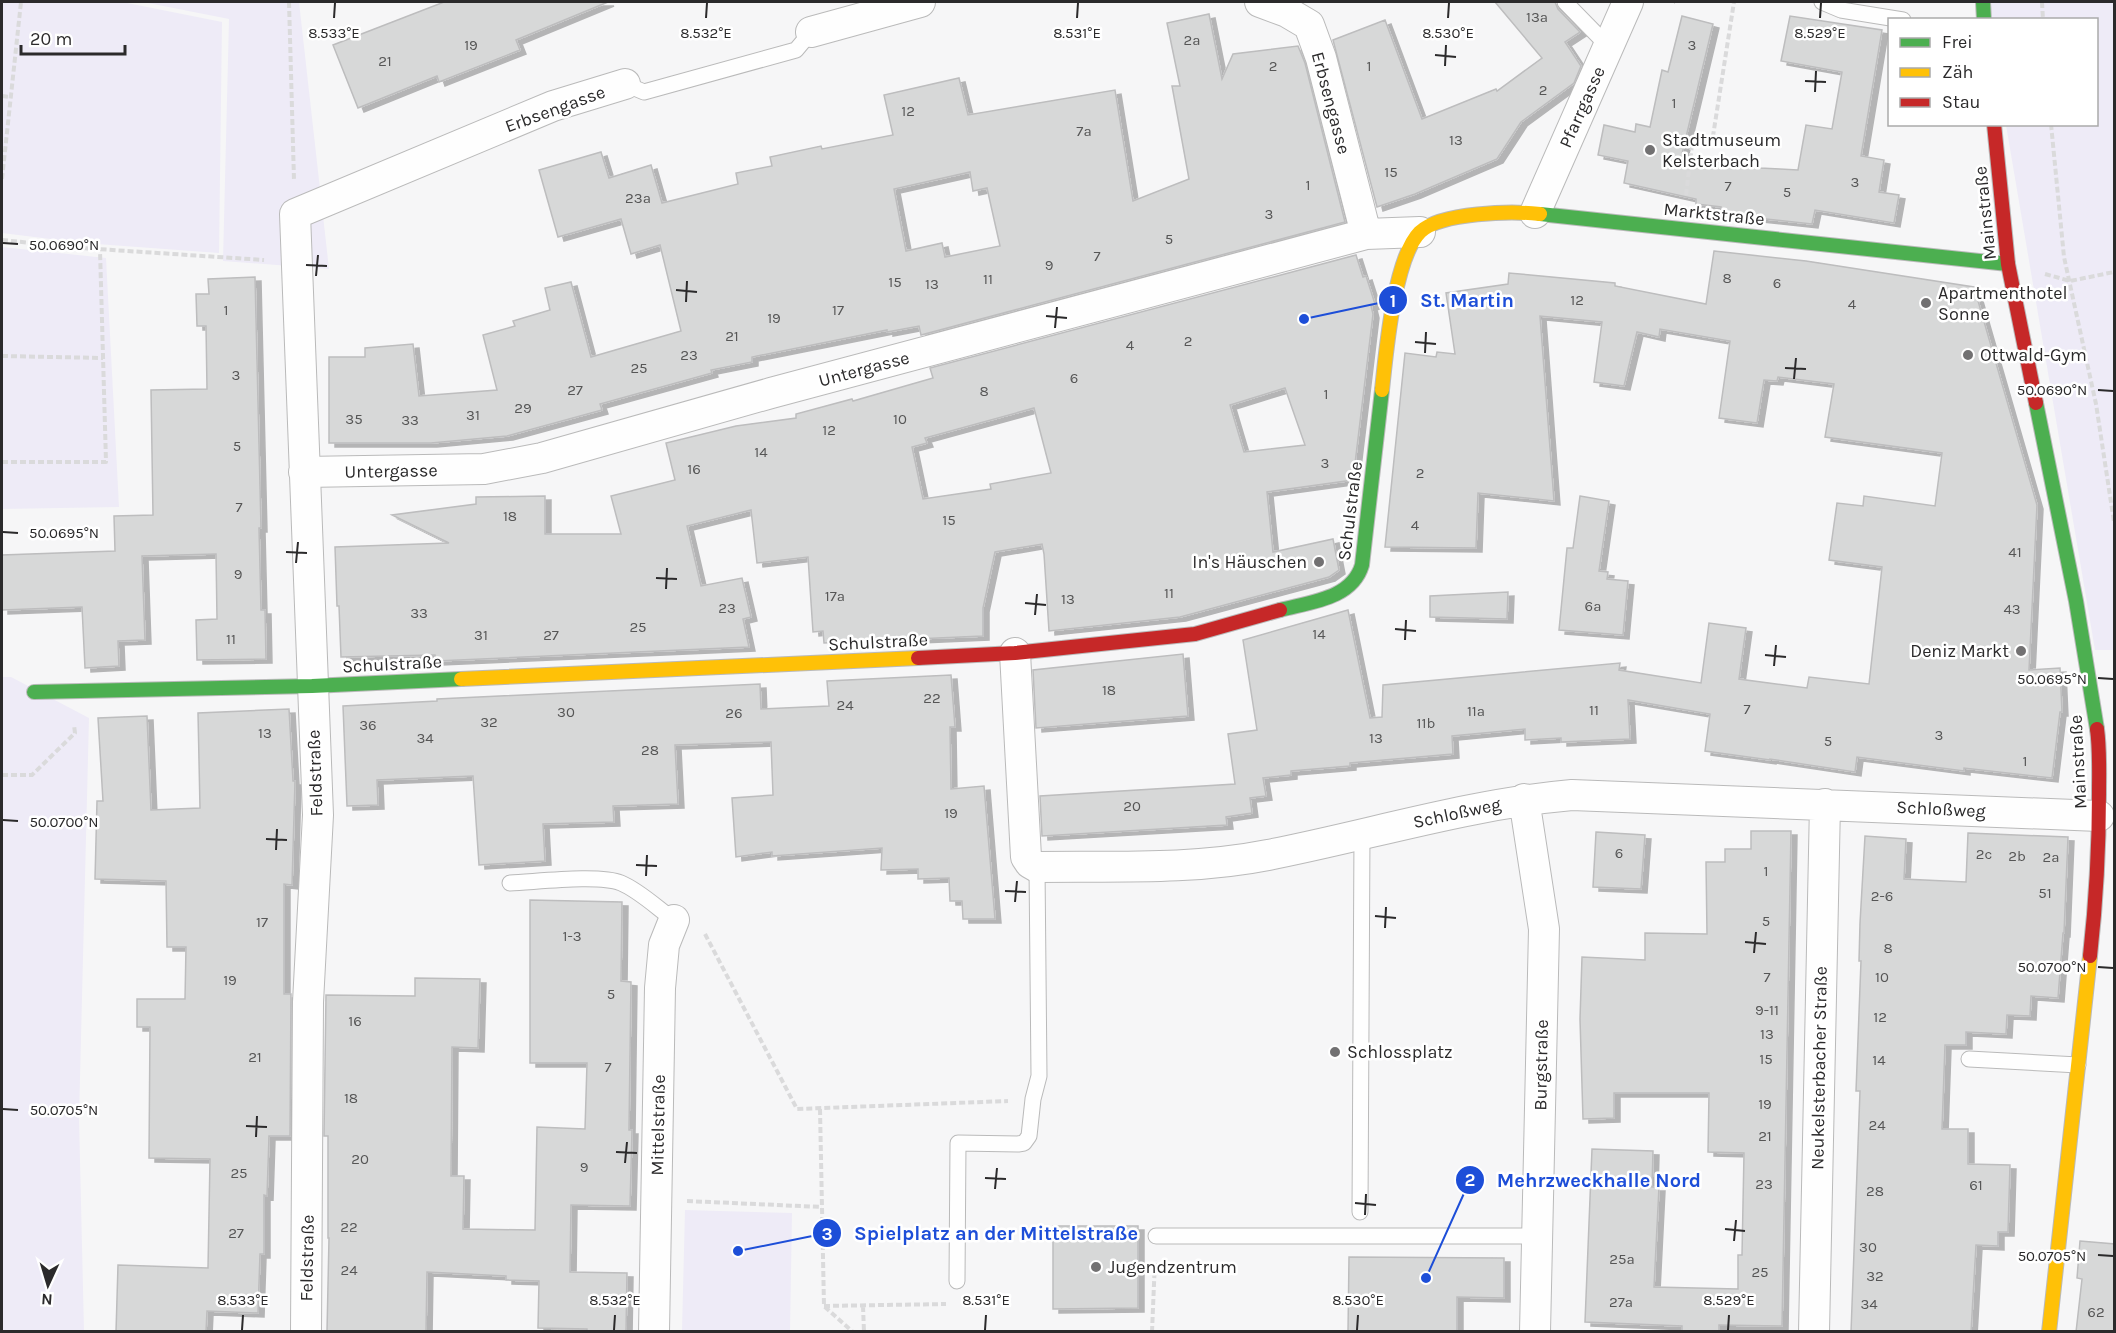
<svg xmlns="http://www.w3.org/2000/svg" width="2116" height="1333" viewBox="0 0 2116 1333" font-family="Karla,sans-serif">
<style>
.green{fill:#eeebf7}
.building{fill:#d7d8d8;stroke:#bdbdbe;stroke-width:1.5;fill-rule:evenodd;filter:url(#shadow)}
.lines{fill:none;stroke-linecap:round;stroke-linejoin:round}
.lane-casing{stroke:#bababa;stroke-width:17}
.street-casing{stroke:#bababa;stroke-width:32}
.fast-casing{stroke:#bababa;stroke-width:16}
.slow-casing{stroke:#bababa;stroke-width:16}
.jam-casing{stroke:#bababa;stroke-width:16}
.path{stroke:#dadadb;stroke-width:4;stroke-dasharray:6 3;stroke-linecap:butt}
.lane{stroke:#fefefe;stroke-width:15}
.street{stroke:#fefefe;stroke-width:30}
.fast{stroke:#4caf50;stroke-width:14}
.slow{stroke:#ffc107;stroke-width:14}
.jam{stroke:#c62828;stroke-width:14}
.ticks{fill:none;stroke:#2b2a2b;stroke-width:2}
.poi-dot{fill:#727172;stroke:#fff;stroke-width:2}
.labels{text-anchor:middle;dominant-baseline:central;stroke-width:5;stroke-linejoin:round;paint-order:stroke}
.number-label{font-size:15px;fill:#565656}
.street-label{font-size:18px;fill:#2b2a2b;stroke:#fff}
.poi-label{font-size:18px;fill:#2b2a2b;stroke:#fff;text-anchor:start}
.ticks-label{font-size:15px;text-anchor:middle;fill:#2b2a2b;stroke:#fff;stroke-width:5;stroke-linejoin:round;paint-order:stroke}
.leader{fill:none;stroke:#1d4ed8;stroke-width:2}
.callout-dot{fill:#1d4ed8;stroke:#fff;stroke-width:2}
.mark-label{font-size:18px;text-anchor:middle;font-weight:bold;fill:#fff}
.callout-label{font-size:20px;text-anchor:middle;font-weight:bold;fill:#1d4ed8;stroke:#fff;stroke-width:5;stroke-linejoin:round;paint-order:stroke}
</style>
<defs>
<filter id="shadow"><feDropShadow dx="6" dy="4" stdDeviation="0" flood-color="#0004"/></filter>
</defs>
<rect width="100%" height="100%" fill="#f6f6f7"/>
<!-- green -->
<path class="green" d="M2,2H122L222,22L219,253L83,243L2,233Z
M143,2H299L329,269L223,261L229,19Z
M1988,2H2114V650H2095L2006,125L2096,124V20L1989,19Z
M2,247L106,258L119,507L2,509Z
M2,677H11L89,718L79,1118L84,1331H2Z
M685,1210L792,1213L790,1331H682Z"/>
<!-- building -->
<path class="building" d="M444,2H608L516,40L520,50L439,82L437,76L358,108L333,45Z
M1495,2H1555L1558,9L1580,32L1565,42L1581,66L1574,83L1521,122L1497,159L1415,194L1377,207L1333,40L1385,20L1422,119L1496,89L1497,91L1542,58Z
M1209,14L1222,79L1233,54L1298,46L1305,63L1345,222L921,335L919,326L887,332V330L752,357V362L711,370L712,373L600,404L602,410L507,436L431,443H329V357H365V348L413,344L419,396L497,390L483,335L515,326L513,321L550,310L545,288L571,282L591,357L681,331L660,245L631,254L621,219L558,237L539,170L601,152L609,178L651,165L662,203L738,184L736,173L772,166L770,157L821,146L822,149L893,135L884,95L959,78L968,115L1115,90L1133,201L1189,179L1172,86H1180L1167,23ZM970,172L973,191L987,188L1000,246L945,257L942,243L906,251L894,189Z
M1682,16L1713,24L1681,158L1760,168L1798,170L1806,125L1832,129L1842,72L1781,61L1790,16L1882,30L1861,156L1884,160L1879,192L1899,195L1894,223L1815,210L1812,224L1720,214L1721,207L1696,204V199L1624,183L1628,161L1598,155L1604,125L1635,132L1636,124L1650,127L1662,70L1668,72Z
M1714,251L1806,261L1974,287L2037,505L2029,670L2060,668L2062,712H2060L2052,778L1964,768V771L1857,757L1855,772L1770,759V760L1705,751L1710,714L1628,700L1630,739L1561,742V738L1525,740V729L1452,736L1453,754L1350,763V766L1291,771V775L1263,778L1266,796L1250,798L1252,813L1226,817L1227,825L1042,836L1040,796L1235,784L1228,734L1257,730L1243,640L1348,610L1370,718L1382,717L1383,685L1620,663L1619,670L1701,683L1709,623L1746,628L1739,679L1807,688L1809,677L1869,684L1882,567L1829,560L1837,503L1863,506L1864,496L1935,506L1942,453L1825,437L1834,384L1778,377L1777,381L1764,380L1757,423L1719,418L1730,341L1660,329L1659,337L1637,332L1624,386L1594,382L1602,322L1540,316L1554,501L1478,493L1476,548L1385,547L1405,353L1436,357L1437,352L1455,354L1446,293L1508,284L1509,273L1615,283V286L1706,304Z
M1356,255L1363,277L1366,276L1375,304L1371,306L1373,314L1353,480L1267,492L1273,552L1333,539L1339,570L1329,577L1180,617L1049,631L1044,554L1042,544L995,552L983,608V636L824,643L823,631L813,632L808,557L757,563L751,510L687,526L701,586L742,578L751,617L743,619L749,647L436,661L435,655L341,657L339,606H337L335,547L449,543L392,515L476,504V497L545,496V534H621L611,496L675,480L666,443L736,426L796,418V414L852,399L853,401L933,378L930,368ZM1285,388L1305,445L1244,452L1230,405ZM1034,408L1051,473L990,484L991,489L923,499L912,447L927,443L925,438Z
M255,277L261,528H259L261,610H265L266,659L197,660L196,620L217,619L216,554L142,556L145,640L118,641L119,666L85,668L82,607L2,610V555L115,551L114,516L153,515L151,390L207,389L206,326H197L196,294H209L208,279Z
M1580,496L1609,501L1599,571L1608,572L1607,579L1628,581L1623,635L1559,630L1567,548H1573Z
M1508,592L1507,619L1430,617V596Z
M1183,654L1188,716L1036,728L1033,670Z
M951,675L955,727H950L951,789L984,786L995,919H963L962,901H950L949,878L918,879V869L881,870L882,848L772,856V852L736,857L732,798L773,795L771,742L675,745L678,804L613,806L614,822L543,824L545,861L479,865L473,776L377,780L378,805L347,806L343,706L437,701V699L760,684L761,709L829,706L827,681Z
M289,709L293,781H295L292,885L284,884V994H291L290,1136H269L267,1196L264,1195V1254H260L258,1313L207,1311L206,1332H116L118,1265L208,1268L210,1159L149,1158L150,1027H137V999H185L186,947H167L166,881L95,879L97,801H103L98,718L147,716L151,810L200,808L198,713Z
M1751,831H1791L1782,1326L1719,1325V1332H1682V1326L1585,1322L1592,1149L1653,1151L1652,1187H1659L1654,1287L1738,1289V1255H1742L1744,1153L1708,1152L1709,1093H1614V1118L1583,1119L1580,1019L1582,957L1645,960V933L1707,934L1706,862H1725V849H1751Z
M1596,832L1645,835L1641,889L1593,887Z
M1968,833L2068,837L2064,933H2063L2058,998L2031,996L2030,1016L2007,1015L2006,1034L1966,1032V1045H1945L1942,1129H1968V1164L2010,1165L2008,1232H1998V1246L1976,1245L1971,1332H1851L1860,1091H1856L1861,961H1859L1860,923L1865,836L1906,839L1904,879L1966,882Z
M530,900L622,902L621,981L631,982L629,1130H632L630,1206L571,1205L570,1272L627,1273L626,1332H587V1329L538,1328L539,1281L506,1280V1276L427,1272L426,1332H327L329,1238H328V1136H324L326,995L415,996V978L480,979L478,1048L452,1047L451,1176H464L463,1229L535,1230L537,1127L585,1129L587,1063H530Z
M1053,1226H1138V1308L1053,1309Z
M2080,1241L2115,1244V1332H2076L2082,1279L2077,1278Z
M1349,1257L1504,1258V1298L1457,1297V1332H1348Z"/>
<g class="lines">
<defs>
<path id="lane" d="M1565,2L1608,46
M1822,2L1841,10L1903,20
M625,84L644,92L796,50L811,32
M510,883C536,882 599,874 621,883C640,891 657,908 674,920
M1969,1059L2078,1065
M1360,1212L1362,833
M1156,1236H1537
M957,1281L958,1143L1018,1144L1024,1143L1029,1136L1033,1099L1039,1076L1037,867"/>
<path id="street" d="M1260,2L1287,12L1309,25L1321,58L1366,234
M811,32L920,2
M1535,213L1628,2
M304,472L484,469L542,458L771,393L1366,234L1420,232
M1015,653L1026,857L1030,863L1037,867C1113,866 1193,870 1268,855C1370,835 1469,804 1572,795L2099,816
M1524,799L1544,929L1535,1332
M306,1332L308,1002L318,815L295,214L553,106L625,84
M654,1332L660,988L664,945L674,920
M1814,1332L1825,804"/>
<path id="fast" d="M1983,2L1984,20
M1540,214L2008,264
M2036,403L2076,601L2097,729
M1280,610C1310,602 1352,599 1362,565L1382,390
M34,692L312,686L461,679"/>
<path id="slow" d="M1382,390C1386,353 1394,258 1420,232C1441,212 1512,211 1540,214
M461,679L918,658
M2049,1332L2090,956"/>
<path id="jam" d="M1994,124L2008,264L2036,403
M918,658L1015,653L1195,634L1280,610
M2090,956C2096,902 2099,848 2099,794C2099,772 2100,750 2097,729"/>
</defs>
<!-- lane casing -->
<use href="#lane" class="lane-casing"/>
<!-- street casing -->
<use href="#street" class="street-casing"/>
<!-- fast casing -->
<use href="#fast" class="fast-casing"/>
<!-- slow casing -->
<use href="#slow" class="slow-casing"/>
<!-- jam casing -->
<use href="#jam" class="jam-casing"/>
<!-- path -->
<path class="path" d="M289,2L294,180
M1674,2H1675
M2042,2L2043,20
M2,96L11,97
M2051,124L2064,257L2096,404L2114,522
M2,179L21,2
M1686,195L1692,145L1713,136L1734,2
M2,240L82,248L264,260
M2045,274L2070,281L2114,272
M2,356L103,358
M2,462H106L100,250
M2,775H32L75,733L74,725
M705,934L797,1109L1008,1101
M820,1109L824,1306L853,1332
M687,1201L822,1207
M824,1306L946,1304
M863,1306L864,1332
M1152,1332L1155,1260"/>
<!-- lane -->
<use href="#lane" class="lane"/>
<!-- street -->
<use href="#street" class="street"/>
<!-- fast -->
<use href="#fast" class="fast"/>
<!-- slow -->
<use href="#slow" class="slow"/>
<!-- jam -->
<use href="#jam" class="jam"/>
</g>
<!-- ticks -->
<path class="ticks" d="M334,18L335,3M706,18L707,3M1077,18L1078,3M1448,18L1449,3M1820,18L1821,3M1435,55L1456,57M1445,66L1446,45M1805,81L1826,82M1815,92L1816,71M3,243L18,244M306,265L327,266M316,276L318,255M676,290L697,292M686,302L687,281M1046,316L1067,318M1055,328L1057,307M1415,342L1436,344M1425,353L1426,332M1785,368L1806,369M1794,379L1796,358M2098,390L2113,391M3,532L18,533M286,552L307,553M296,563L298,542M656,578L677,579M666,589L667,568M1025,603L1046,605M1035,615L1037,594M1395,629L1416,631M1405,640L1406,620M1765,655L1786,657M1774,666L1776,645M2098,678L2113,679M3,820L18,821M266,839L287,840M276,850L277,829M636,865L657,866M646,876L647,855M1005,891L1026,892M1015,902L1017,881M1375,916L1396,918M1385,928L1386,907M1745,942L1766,944M1754,953L1756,932M2098,967L2113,968M3,1109L18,1110M246,1126L267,1127M256,1137L257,1116M616,1152L637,1153M625,1163L627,1142M985,1178L1006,1179M995,1189L997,1168M1355,1203L1376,1205M1365,1215L1366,1194M1725,1229L1745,1231M1734,1241L1736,1220M2098,1255L2113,1256M242,1330L243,1315M614,1330L615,1315M985,1330L986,1315M1357,1330L1358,1315M1728,1330L1729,1315"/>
<!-- markers -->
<g class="poi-dot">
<circle cx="1650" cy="150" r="6"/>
<circle cx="1926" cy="303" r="6"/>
<circle cx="1968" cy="355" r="6"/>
<circle cx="1319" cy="562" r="6"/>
<circle cx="2021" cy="651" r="6"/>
<circle cx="1335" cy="1052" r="6"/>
<circle cx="1096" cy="1267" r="6"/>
</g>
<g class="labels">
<!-- number labels -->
<g class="number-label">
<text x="1537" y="17">13a</text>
<text x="1192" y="40">2a</text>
<text x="471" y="45">19</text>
<text x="1692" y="45">3</text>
<text x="385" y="61">21</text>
<text x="1273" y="66">2</text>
<text x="1369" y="66">1</text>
<text x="1543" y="90">2</text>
<text x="1674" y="103">1</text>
<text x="908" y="111">12</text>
<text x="1084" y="131">7a</text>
<text x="1456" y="140">13</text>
<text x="1391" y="172">15</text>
<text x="1855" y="182">3</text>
<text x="1308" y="185">1</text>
<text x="1728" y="186">7</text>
<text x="1787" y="192">5</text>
<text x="638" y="198">23a</text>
<text x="1269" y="214">3</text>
<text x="1169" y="239">5</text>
<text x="1097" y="256">7</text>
<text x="1049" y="265">9</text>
<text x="1727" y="278">8</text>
<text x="988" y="279">11</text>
<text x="895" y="282">15</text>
<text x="1777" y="283">6</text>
<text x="932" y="284">13</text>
<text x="1577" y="300">12</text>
<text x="1852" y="304">4</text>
<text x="226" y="310">1</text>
<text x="838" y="310">17</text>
<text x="774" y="318">19</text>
<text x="732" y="336">21</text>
<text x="1188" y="341">2</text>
<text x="1130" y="345">4</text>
<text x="689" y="355">23</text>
<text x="639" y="368">25</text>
<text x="236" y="375">3</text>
<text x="1074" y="378">6</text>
<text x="575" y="390">27</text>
<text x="984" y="391">8</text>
<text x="1326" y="394">1</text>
<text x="523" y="408">29</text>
<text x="473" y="415">31</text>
<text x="354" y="419">35</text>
<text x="900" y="419">10</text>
<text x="410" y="420">33</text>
<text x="829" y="430">12</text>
<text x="237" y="446">5</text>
<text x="761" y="452">14</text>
<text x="1325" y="463">3</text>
<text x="694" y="469">16</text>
<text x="1420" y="473">2</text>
<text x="239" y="507">7</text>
<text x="510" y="516">18</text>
<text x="949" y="520">15</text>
<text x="1415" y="525">4</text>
<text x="2015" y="552">41</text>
<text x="238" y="574">9</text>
<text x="1169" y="593">11</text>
<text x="835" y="596">17a</text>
<text x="1068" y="599">13</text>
<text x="1593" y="606">6a</text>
<text x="727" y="608">23</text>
<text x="2012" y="609">43</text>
<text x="419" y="613">33</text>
<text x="638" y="627">25</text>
<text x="1319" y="634">14</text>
<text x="481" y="635">31</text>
<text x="551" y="635">27</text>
<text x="231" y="639">11</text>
<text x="1109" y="690">18</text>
<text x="932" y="698">22</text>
<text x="845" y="705">24</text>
<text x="1747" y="709">7</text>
<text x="1594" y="710">11</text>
<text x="1476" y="711">11a</text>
<text x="566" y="712">30</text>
<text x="734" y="713">26</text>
<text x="489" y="722">32</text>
<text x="1426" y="723">11b</text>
<text x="368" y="725">36</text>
<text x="265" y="733">13</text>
<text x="1939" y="735">3</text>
<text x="425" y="738">34</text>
<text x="1376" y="738">13</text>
<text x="1828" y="741">5</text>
<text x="650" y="750">28</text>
<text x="2025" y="761">1</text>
<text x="1132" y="806">20</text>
<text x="951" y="813">19</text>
<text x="1619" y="853">6</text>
<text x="1984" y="854">2c</text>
<text x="2017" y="856">2b</text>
<text x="2051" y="857">2a</text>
<text x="1766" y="871">1</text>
<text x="2045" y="893">51</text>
<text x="1882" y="896">2-6</text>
<text x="1766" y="921">5</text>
<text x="262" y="922">17</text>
<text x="572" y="936">1-3</text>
<text x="1888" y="948">8</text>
<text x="1767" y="977">7</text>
<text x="1882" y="977">10</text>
<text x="230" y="980">19</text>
<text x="611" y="994">5</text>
<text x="1767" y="1010">9-11</text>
<text x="1880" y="1017">12</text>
<text x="355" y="1021">16</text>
<text x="1767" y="1034">13</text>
<text x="255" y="1057">21</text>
<text x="1766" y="1059">15</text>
<text x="1879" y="1060">14</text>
<text x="608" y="1067">7</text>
<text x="351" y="1098">18</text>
<text x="1765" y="1104">19</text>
<text x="1877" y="1125">24</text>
<text x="1765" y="1136">21</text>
<text x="360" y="1159">20</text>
<text x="584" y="1167">9</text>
<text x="239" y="1173">25</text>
<text x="1764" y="1184">23</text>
<text x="1976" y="1185">61</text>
<text x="1875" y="1191">28</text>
<text x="349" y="1227">22</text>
<text x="236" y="1233">27</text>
<text x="1868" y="1247">30</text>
<text x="1622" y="1259">25a</text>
<text x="349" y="1270">24</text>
<text x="1760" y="1272">25</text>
<text x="1875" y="1276">32</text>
<text x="1621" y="1302">27a</text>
<text x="1869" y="1304">34</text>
<text x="2096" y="1312">62</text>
</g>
<!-- street labels -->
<g class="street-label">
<text transform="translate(1331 103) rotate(75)">Erbsengasse</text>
<text transform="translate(1582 107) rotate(-66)">Pfarrgasse</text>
<text transform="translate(555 109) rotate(-20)">Erbsengasse</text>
<text transform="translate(1985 213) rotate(-96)">Mainstraße</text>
<text transform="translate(1714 214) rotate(6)">Marktstraße</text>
<text transform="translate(864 369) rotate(-15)">Untergasse</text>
<text transform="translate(391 471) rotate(-1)">Untergasse</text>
<text transform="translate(1350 511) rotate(-83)">Schulstraße</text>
<text transform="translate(878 642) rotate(-3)">Schulstraße</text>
<text transform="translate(392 664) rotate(-3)">Schulstraße</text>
<text transform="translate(2078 762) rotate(-93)">Mainstraße</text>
<text transform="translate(315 773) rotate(-92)">Feldstraße</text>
<text transform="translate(1941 809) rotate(3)">Schloßweg</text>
<text transform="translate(1457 813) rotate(-12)">Schloßweg</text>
<text transform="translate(1541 1065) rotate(-89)">Burgstraße</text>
<text transform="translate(1819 1068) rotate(-89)">Neukelsterbacher Straße</text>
<text transform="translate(658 1125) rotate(-89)">Mittelstraße</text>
<text transform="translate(307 1258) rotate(-89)">Feldstraße</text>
</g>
<!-- poi labels -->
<g class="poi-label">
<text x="1662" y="140">Stadtmuseum<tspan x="1662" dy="21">Kelsterbach</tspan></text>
<text x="1938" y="293">Apartmenthotel<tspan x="1938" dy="21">Sonne</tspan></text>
<text x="1980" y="355">Ottwald-Gym</text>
<text x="1307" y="562" text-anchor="end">In's Häuschen</text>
<text x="2009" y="651" text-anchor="end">Deniz Markt</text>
<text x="1347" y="1052">Schlossplatz</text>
<text x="1108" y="1267">Jugendzentrum</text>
</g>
</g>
<g class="ticks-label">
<text x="334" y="38">8.533°E</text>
<text x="706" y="38">8.532°E</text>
<text x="1077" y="38">8.531°E</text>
<text x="1448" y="38">8.530°E</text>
<text x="1820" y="38">8.529°E</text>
<text x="64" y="250">50.0690°N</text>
<text x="2052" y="395">50.0690°N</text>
<text x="64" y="538">50.0695°N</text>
<text x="2052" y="684">50.0695°N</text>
<text x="64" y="827">50.0700°N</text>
<text x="2052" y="972">50.0700°N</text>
<text x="64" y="1115">50.0705°N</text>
<text x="2052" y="1261">50.0705°N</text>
<text x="243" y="1305">8.533°E</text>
<text x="615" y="1305">8.532°E</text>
<text x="986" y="1305">8.531°E</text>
<text x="1358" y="1305">8.530°E</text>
<text x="1729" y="1305">8.529°E</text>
</g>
<!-- callouts -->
<path class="leader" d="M1304 319L1393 300M1426 1278L1470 1180M738 1251L827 1233"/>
<g class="callout-dot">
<circle cx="1304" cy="319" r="6"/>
<circle cx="1426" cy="1278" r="6"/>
<circle cx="738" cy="1251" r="6"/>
<circle cx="1393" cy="300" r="15"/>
<circle cx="1470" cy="1180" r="15"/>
<circle cx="827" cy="1233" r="15"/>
</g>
<g class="mark-label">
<text x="1393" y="307">1</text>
<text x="1470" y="1186">2</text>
<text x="827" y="1240">3</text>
</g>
<g class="callout-label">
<text x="1467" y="307">St. Martin</text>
<text x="1599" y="1187">Mehrzweckhalle Nord</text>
<text x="996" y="1240">Spielplatz an der Mittelstraße</text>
</g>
<!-- border -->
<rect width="2116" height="1333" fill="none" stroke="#2b2a2b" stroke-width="6"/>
<!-- legend -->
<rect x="1888" y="18" width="210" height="108" fill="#ffffff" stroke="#aaaaaa" stroke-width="1.5"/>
<rect x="1900" y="38" width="30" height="9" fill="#4caf50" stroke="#aaaaaa" stroke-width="1.5"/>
<text x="1942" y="48" font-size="18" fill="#2b2a2b">Frei</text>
<rect x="1900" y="68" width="30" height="9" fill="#ffc107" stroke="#aaaaaa" stroke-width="1.5"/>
<text x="1942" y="78" font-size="18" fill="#2b2a2b">Zäh</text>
<rect x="1900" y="98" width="30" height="9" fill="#c62828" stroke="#aaaaaa" stroke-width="1.5"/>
<text x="1942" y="108" font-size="18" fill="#2b2a2b">Stau</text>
<!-- north arrow -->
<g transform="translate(48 1285) rotate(184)" stroke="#ffffff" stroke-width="4.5" paint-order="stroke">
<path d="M0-4.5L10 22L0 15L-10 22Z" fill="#2b2a2b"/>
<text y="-9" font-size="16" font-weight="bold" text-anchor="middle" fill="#2b2a2b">N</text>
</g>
<!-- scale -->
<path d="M21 45v9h104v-9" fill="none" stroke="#2b2a2b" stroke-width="3"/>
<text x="30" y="45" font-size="18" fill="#2b2a2b" stroke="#ffffff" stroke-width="4.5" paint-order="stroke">20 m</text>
</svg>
